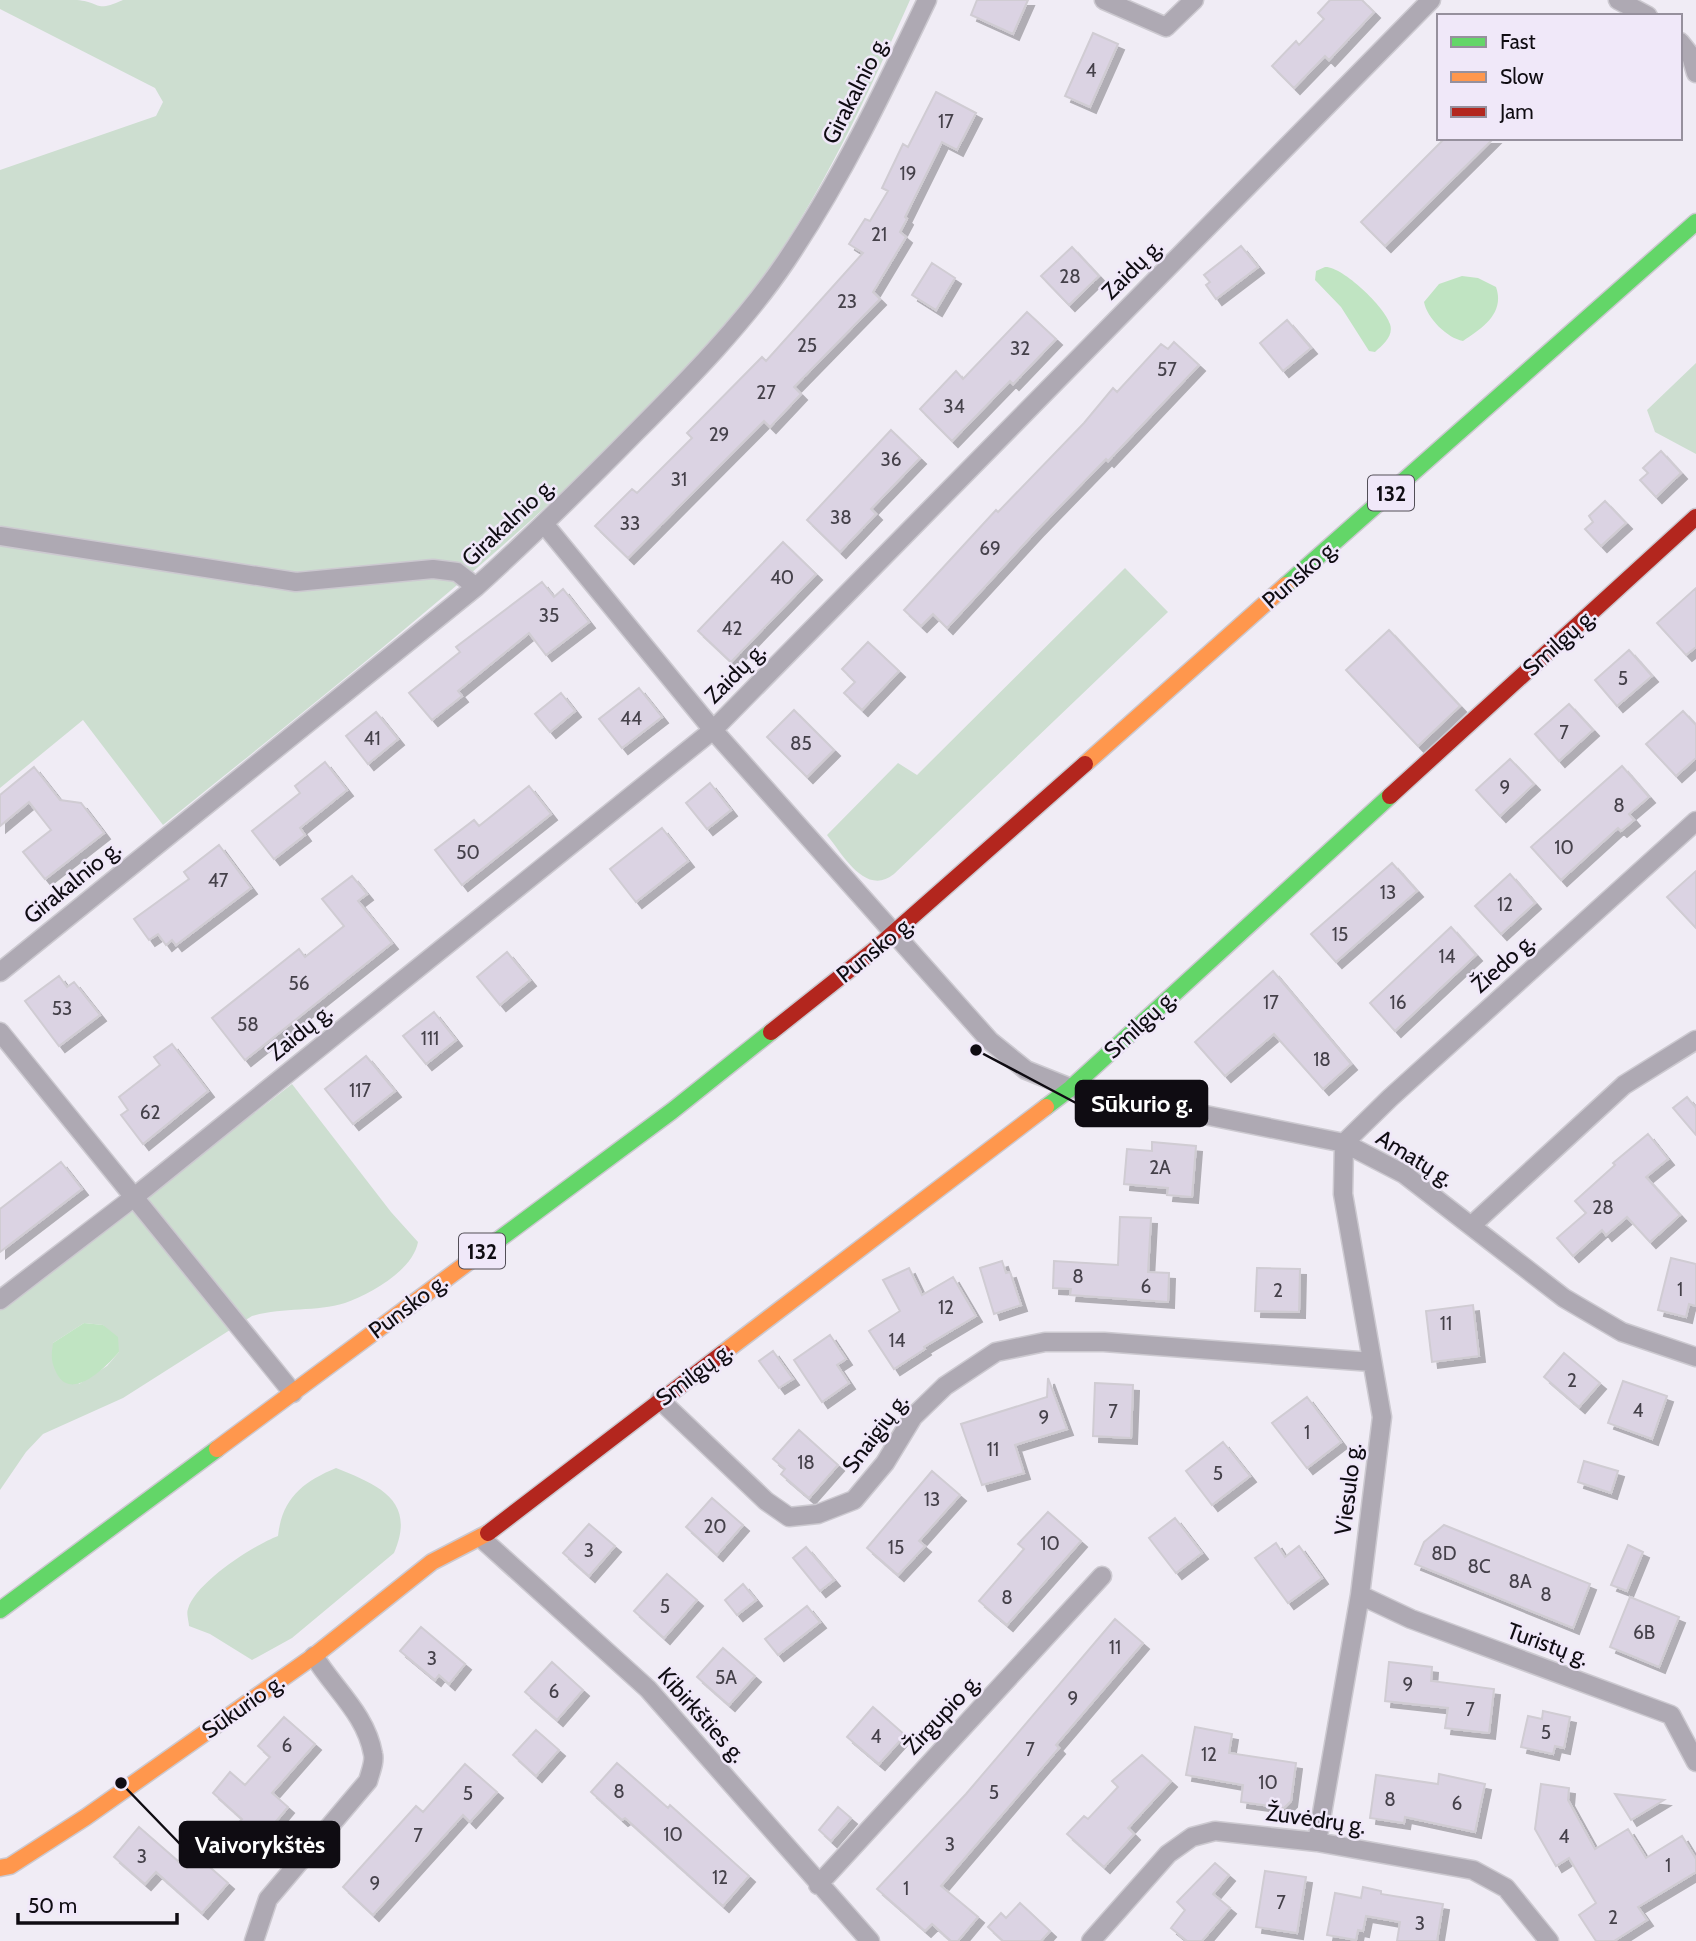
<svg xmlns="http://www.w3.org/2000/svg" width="1696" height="1941" viewBox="0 0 1696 1941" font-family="Cabin,sans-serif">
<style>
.green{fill:#cdded0;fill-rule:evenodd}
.water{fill:#c0e4c2}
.building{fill:#dbd3e3;stroke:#d0ccd3;stroke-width:2;filter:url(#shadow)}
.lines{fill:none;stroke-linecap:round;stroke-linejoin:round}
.street-casing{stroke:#ccc9d0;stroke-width:21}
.fast-casing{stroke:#ccc9d0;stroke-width:19}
.slow-casing{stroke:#ccc9d0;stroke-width:19}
.jam-casing{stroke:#ccc9d0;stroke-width:19}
.street{stroke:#aea9b3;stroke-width:18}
.fast{stroke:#63d668;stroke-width:16}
.slow{stroke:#ff974d;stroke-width:16}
.jam{stroke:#b3261e;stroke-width:16}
.labels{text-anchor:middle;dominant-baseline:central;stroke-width:5;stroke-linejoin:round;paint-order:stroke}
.number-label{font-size:19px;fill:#45414a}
.shield{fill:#f0e8f9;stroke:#524e57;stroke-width:2}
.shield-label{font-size:21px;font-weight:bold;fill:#0f0c12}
.street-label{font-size:23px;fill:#0f0c12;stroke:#f0e8f9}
.leader{fill:none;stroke:#0f0c12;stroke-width:2.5}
.callout-dot{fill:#0f0c12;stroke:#f0e8f9;stroke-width:2.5}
.callout{fill:#0f0c12;stroke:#0f0c12;stroke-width:2.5}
.callout-label{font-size:24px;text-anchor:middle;font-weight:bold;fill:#fff}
</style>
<defs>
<filter id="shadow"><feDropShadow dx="6" dy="6" stdDeviation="0" flood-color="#0004"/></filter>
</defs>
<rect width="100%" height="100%" fill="#f0ecf5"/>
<!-- green -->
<path class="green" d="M0,0C25,0 52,0 77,0C101,2 94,13 123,0H910C864,103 816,207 748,298C703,357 650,408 597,459C460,590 310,706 163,825L83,720L0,788V170L156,116L163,102L155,88L0,9Z
M1696,363V454L1655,432L1647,410Z
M1125,568L1168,612L894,874C866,897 843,855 827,835L898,763L917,775Z
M292,1084L391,1212L418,1242C413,1270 371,1294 345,1303C316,1312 282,1307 252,1316L123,1398L43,1434L26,1452L0,1490V1310ZM84,1323L103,1325L119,1352L107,1366L79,1384L53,1343Z
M336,1468C378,1485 417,1500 394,1553L292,1638L252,1660L210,1634L189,1626C189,1622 186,1613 188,1609C195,1583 254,1545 278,1536C282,1498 303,1482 336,1468Z"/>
<!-- water -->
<path class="water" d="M1325,267C1342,266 1385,307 1390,324C1394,336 1383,345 1375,352L1369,351L1341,307L1315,280L1316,271Z
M1462,276L1478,278L1496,287C1505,313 1483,328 1463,341C1447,338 1427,318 1424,302L1439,284Z
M84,1323L103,1325L118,1337L119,1352C107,1366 72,1402 57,1374C51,1362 51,1357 53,1343Z"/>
<!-- building -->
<path class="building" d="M977,0H1028L1013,34L971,15Z
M1330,0H1362L1374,12L1329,60L1325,56L1294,88L1272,66L1296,41L1299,45L1324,19L1318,13Z
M1093,33L1118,44L1090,107L1065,96Z
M936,92L976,113L957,150L942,142L905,217L907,219L900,232L906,237L873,292L880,299L794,387L801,394L770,427L764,421L628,558L595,526L632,489L637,493L692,438L687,433L762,357L766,361L863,253L849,244L865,219L870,221L888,191L882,188L903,144L908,147Z
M1445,138H1494L1385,246L1361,222Z
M1241,246L1258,267L1216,299L1206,285L1210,282L1204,275Z
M1072,247L1099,276L1069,305L1041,276Z
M932,263L955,278L936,310L912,295Z
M1027,312L1056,339L1013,384L1010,381L952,441L920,409L956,371L963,379Z
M1287,320L1311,348L1283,371L1260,343Z
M1174,342L1199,365L1108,461L1106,459L1037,530L947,628L933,614L921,626L904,610L996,510L998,512L1084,423L1113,388L1117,392L1161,344L1168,349Z
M891,430L920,458L871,509L876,514L840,552L807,520Z
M1661,451L1681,473L1656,497L1640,480L1648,473L1643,468Z
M1605,501L1626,523L1601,546L1585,529L1593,522L1589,516Z
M783,542L816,574L731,662L698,631Z
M542,582L554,597L563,589L589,622L546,655L529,633L458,691L462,696L432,720L409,693L460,652L456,647Z
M1696,588V647L1686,655L1657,623Z
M1389,630L1460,706L1418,746L1346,670Z
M868,642L899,671L862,710L844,693L855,682L842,669Z
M1629,650L1652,676L1617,706L1595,680Z
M639,688L662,717L622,748L599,719Z
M561,693L575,711L550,732L535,714Z
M1569,704L1593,730L1559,761L1535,734Z
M794,710L834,750L807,777L767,737Z
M1683,711L1696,725V758L1676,776L1646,744Z
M376,712L398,739L368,764L346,736Z
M1510,759L1534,784L1500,816L1476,790Z
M325,762L347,790L300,828L305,835L274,859L252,831L300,793L295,786Z
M1622,766L1649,797L1629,814L1634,820L1621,831L1618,828L1561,880L1531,847Z
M34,767L60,800L81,803L104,833L45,879L23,852L51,830L29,802L0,826V795Z
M710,783L731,810L707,829L686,803Z
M529,786L551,814L462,885L435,850L474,820L479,826Z
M662,828L688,861L636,902L610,869Z
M219,845L251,888L176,945L172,940L166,945L158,934L149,940L134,919L189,879L184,872Z
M1392,863L1417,891L1336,962L1311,934Z
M1696,871V928L1667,897Z
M1510,874L1535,903L1501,934L1475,906Z
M352,876L367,894L358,901L392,943L245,1060L212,1018L299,949L305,957L344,926L322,899Z
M1451,927L1476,955L1395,1031L1370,1003Z
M507,952L530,980L500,1005L477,977Z
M1273,971L1351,1064L1323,1089L1274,1034L1225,1076L1195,1042Z
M59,976L67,987L74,982L100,1015L59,1046L25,1001Z
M434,1012L456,1040L426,1064L403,1036Z
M172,1044L208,1091L143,1144L121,1115L128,1110L119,1097L160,1065L154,1057Z
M366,1056L395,1091L353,1124L325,1089Z
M1687,1097L1696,1108V1135L1673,1108Z
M1648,1134L1668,1159L1646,1177L1680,1215L1650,1242L1627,1217L1606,1235L1602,1230L1573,1256L1557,1238L1586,1213L1575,1201L1615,1165L1613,1163Z
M1152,1142L1196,1146L1192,1197L1167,1195L1168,1188L1124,1184L1127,1149L1152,1151Z
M61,1162L82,1189L0,1252V1209Z
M1120,1217L1151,1218L1148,1272L1169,1273L1168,1302L1070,1295L1071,1289L1053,1288L1054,1261L1118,1265Z
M1671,1258L1696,1264V1306L1689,1304L1686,1317L1658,1310Z
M1002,1261L1006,1273L1010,1272L1021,1305L994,1314L980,1268Z
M909,1268L922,1295L953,1277L976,1316L924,1347L925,1349L894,1369L869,1331L900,1311L883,1280Z
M1257,1268L1300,1269L1299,1312L1255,1311Z
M1473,1305L1479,1356L1432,1362L1426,1311Z
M830,1335L846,1359L837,1365L849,1383L822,1402L794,1360Z
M773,1351L793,1379L779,1388L759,1361Z
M1564,1353L1600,1383L1579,1407L1544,1377Z
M1048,1378L1067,1429L1015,1445L1024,1473L982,1485L961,1424L1047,1397Z
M1623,1381L1667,1396L1652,1439L1608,1423Z
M1095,1383L1133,1385L1131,1438L1093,1436Z
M1307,1397L1341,1442L1307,1468L1272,1423Z
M799,1430L838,1465L809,1498L781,1474L785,1469L773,1459Z
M1223,1442L1250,1476L1212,1505L1186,1471Z
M1584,1461L1618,1471L1611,1493L1578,1482Z
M932,1471L960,1495L919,1541L925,1546L898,1575L867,1548Z
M712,1498L743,1525L717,1555L686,1527Z
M1048,1512L1081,1541L1007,1625L979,1601L1024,1549L1018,1544Z
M1175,1518L1202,1553L1176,1573L1149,1538Z
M589,1524L615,1546L589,1576L563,1553Z
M1444,1525L1590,1584L1573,1628L1415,1564L1424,1542Z
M1276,1543L1285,1557L1299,1546L1322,1578L1288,1603L1255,1558Z
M1628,1545L1643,1552L1627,1591L1611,1585Z
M806,1547L834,1580L820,1591L793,1558Z
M667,1574L697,1600L664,1638L634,1611Z
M743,1584L756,1600L737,1615L725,1600Z
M1630,1597L1679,1617L1659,1667L1610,1647Z
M807,1606L820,1622L778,1655L765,1639Z
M1115,1619L1143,1643L1056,1745L1059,1748L941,1886L978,1917L958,1941H951L932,1924L925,1931L877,1889L966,1794Z
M421,1627L465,1664L449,1684L439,1675L435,1680L400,1651Z
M723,1648L755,1676L729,1705L697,1677Z
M552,1662L583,1690L557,1720L525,1692Z
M1389,1662L1432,1667L1431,1681L1494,1689L1489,1733L1445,1728L1448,1708L1385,1701Z
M873,1707L905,1735L879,1764L847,1737Z
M1543,1711L1570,1717L1564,1748L1555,1746L1553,1754L1521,1747L1528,1716L1542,1719Z
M284,1717L315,1744L272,1793L288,1807L258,1843L237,1825L242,1819L213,1793L230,1772L245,1785L270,1757L258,1746Z
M1195,1727L1232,1734L1229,1753L1296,1763L1291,1801L1284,1808L1241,1802L1243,1785L1186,1775Z
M536,1730L559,1750L536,1776L513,1755Z
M1142,1755L1171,1781L1128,1828L1134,1834L1104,1867L1067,1834L1084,1816L1088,1819L1118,1787L1112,1781Z
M617,1763L668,1808L670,1805L749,1876L723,1906L625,1818L622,1820L591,1792Z
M465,1764L497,1792L470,1822L463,1815L373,1915L343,1887L416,1806L423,1812Z
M1439,1774L1485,1784L1475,1832L1405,1817L1404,1823L1370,1818L1376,1775L1438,1784Z
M1541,1784L1569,1788L1568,1800L1595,1849L1628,1829L1646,1858L1682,1836L1696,1859V1872L1638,1907L1647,1920L1614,1941H1596L1579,1915L1596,1903L1569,1858L1556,1866L1535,1829Z
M1615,1794L1664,1800L1631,1820Z
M838,1807L851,1818L831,1841L819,1830Z
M139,1827L186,1868L197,1856L228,1883L202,1913L156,1872L145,1884L114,1857Z
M1215,1863L1229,1875L1213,1894L1230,1908L1202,1941H1187L1171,1928L1185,1910L1177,1902Z
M1265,1871L1306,1877L1297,1933L1256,1927Z
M1363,1887L1381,1891V1894L1443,1904L1437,1941H1397L1400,1922L1366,1916L1363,1931L1358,1930L1356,1940L1327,1935L1335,1893L1361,1898Z
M1020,1903L1050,1931L1041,1941H1003L988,1927L1001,1913L1006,1918Z"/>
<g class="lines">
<defs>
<path id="street" d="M1104,0L1166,27L1194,0
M1618,0L1648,16
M1680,42L1691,56L1696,73
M545,525L713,730L990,1041L1026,1070L1071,1088L1344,1143L1404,1174L1564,1298L1622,1332L1696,1357
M0,536L296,582L433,569L457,572L476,587
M0,972L476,587C531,537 584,485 636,432C689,379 744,323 786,261C842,178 884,90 927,0
M0,1032L293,1393
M1472,1225L1624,1085L1696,1040
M0,1300L133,1198L713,730L1431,0
M660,1400L766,1501L789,1517L818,1514L854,1500L885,1463L913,1417L945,1386L996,1352L1045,1342H1104L1372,1362
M481,1538L648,1689L870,1941
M1360,1595L1411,1619L1671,1715L1696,1762
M1317,1842L1360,1595L1382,1417L1343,1194L1344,1143L1390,1098L1696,821
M818,1885L1102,1576
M254,1941L268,1899L368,1781C370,1773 375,1762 373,1754C366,1714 334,1689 314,1656
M1091,1941L1168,1854L1192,1837L1215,1831L1317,1842L1473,1870L1506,1888L1549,1941"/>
<path id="fast" d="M1286,585L1696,222
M1046,1107L1071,1088L1390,796
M482,1252L672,1111L771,1032
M0,1610L217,1449"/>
<path id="slow" d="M1085,764L1286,585
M723,1353L1046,1107
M217,1449L482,1252
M0,1868L10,1866L86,1817L314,1656L432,1562L488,1533"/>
<path id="jam" d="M1390,796L1696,517
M771,1032L873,951L1085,764
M488,1533L723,1353"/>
</defs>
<!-- street casing -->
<use href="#street" class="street-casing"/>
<!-- fast casing -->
<use href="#fast" class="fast-casing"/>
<!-- slow casing -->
<use href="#slow" class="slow-casing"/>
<!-- jam casing -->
<use href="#jam" class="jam-casing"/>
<!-- street -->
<use href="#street" class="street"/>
<!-- fast -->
<use href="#fast" class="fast"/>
<!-- slow -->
<use href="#slow" class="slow"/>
<!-- jam -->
<use href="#jam" class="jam"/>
</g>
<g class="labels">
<!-- number labels -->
<g class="number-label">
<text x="1091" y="70">4</text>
<text x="946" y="121">17</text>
<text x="908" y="173">19</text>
<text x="879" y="234">21</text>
<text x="1070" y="276">28</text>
<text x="847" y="301">23</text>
<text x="807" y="345">25</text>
<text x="1020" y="348">32</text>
<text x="1167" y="369">57</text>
<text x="766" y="392">27</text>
<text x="954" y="406">34</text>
<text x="719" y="434">29</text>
<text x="891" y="459">36</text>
<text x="679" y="479">31</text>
<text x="841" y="517">38</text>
<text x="630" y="523">33</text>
<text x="990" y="548">69</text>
<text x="782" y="577">40</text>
<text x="549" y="615">35</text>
<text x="732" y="628">42</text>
<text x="1623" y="678">5</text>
<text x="631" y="718">44</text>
<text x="1564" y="732">7</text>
<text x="372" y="738">41</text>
<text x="801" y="743">85</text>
<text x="1505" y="787">9</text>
<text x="1619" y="805">8</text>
<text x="1564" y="847">10</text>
<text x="468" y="852">50</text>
<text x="218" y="880">47</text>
<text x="1388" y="892">13</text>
<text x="1505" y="904">12</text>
<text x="1340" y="934">15</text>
<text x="1447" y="956">14</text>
<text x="299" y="983">56</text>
<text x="1271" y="1002">17</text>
<text x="1398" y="1002">16</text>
<text x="62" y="1008">53</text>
<text x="248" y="1024">58</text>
<text x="430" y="1038">111</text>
<text x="1322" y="1059">18</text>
<text x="360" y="1090">117</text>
<text x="150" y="1112">62</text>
<text x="1160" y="1167">2A</text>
<text x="1603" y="1207">28</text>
<text x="1078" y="1276">8</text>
<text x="1146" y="1286">6</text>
<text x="1680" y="1289">1</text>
<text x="1278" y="1290">2</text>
<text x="946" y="1307">12</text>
<text x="1446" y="1323">11</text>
<text x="897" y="1340">14</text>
<text x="1572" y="1380">2</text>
<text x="1638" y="1410">4</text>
<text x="1113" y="1411">7</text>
<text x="1044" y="1417">9</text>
<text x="1307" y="1432">1</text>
<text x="993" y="1449">11</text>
<text x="806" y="1462">18</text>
<text x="1218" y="1473">5</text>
<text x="932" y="1499">13</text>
<text x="715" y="1526">20</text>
<text x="1050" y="1543">10</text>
<text x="896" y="1547">15</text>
<text x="589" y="1550">3</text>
<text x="1444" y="1553">8D</text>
<text x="1479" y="1566">8C</text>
<text x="1520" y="1581">8A</text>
<text x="1546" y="1594">8</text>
<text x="1007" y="1597">8</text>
<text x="665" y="1606">5</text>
<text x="1644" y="1632">6B</text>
<text x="1115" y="1647">11</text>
<text x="432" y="1658">3</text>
<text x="726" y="1677">5A</text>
<text x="1408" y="1684">9</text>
<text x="554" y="1691">6</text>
<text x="1073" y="1698">9</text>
<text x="1470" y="1709">7</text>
<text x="1546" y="1732">5</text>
<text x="876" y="1736">4</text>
<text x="287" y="1745">6</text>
<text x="1030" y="1749">7</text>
<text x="1209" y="1754">12</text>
<text x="1268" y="1782">10</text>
<text x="619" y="1791">8</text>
<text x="994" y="1792">5</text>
<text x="468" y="1793">5</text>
<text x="1390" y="1799">8</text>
<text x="1457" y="1803">6</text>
<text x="673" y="1834">10</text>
<text x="418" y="1835">7</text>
<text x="1564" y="1836">4</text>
<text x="950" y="1844">3</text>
<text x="142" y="1856">3</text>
<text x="1668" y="1865">1</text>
<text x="720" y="1877">12</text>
<text x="375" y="1883">9</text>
<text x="906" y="1888">1</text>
<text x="1281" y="1902">7</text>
<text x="1613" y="1917">2</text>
<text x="1420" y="1923">3</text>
</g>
<!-- shield labels -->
<g class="shield">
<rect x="1368" y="475.5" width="46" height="35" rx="5"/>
<rect x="459" y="1233.5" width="46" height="35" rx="5"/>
</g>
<g class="shield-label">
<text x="1391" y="493">132</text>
<text x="482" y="1251">132</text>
</g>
<!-- street labels -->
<g class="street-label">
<text transform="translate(855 90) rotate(-63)">Girakalnio g.</text>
<text transform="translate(1132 269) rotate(-45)">Zaidų g.</text>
<text transform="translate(508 522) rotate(-43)">Girakalnio g.</text>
<text transform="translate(1300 574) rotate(-41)">Punsko g.</text>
<text transform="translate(1559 642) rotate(-42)">Smilgų g.</text>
<text transform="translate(735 673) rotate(-45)">Zaidų g.</text>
<text transform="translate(72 882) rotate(-39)">Girakalnio g.</text>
<text transform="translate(875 949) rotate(-39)">Punsko g.</text>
<text transform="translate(1503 963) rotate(-42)">Žiedo g.</text>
<text transform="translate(1140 1024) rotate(-43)">Smilgų g.</text>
<text transform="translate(300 1032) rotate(-39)">Zaidų g.</text>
<text transform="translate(1415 1158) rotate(32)">Amatų g.</text>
<text transform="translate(408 1306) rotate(-37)">Punsko g.</text>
<text transform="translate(694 1374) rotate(-37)">Smilgų g.</text>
<text transform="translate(875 1433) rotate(-53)">Snaigių g.</text>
<text transform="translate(1348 1489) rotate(-83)">Viesulo g.</text>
<text transform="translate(1548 1644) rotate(20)">Turistų g.</text>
<text transform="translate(243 1706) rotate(-35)">Sūkurio g.</text>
<text transform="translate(942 1714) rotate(-47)">Žirgupio g.</text>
<text transform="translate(702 1715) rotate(48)">Kibirkšties g.</text>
<text transform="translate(1316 1819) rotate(8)">Žuvėdrų g.</text>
</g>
</g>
<!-- callouts -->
<path class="leader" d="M976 1050L1076 1103M121 1783L180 1844"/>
<g class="callout-dot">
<circle cx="976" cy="1050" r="7"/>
<circle cx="121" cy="1783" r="7"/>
</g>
<g class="callout">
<rect x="1076" y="1081" width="131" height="45" rx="7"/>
<rect x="180" y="1822" width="159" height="45" rx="7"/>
</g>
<g class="callout-label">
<text x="1142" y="1112">Sūkurio g.</text>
<text x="260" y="1853">Vaivorykštės</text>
</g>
<!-- legend -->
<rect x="1437" y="14" width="245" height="126" fill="#f0e8f9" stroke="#96909d" stroke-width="2"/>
<rect x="1451" y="37" width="35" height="10" fill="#63d668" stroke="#96909d" stroke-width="2"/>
<text x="1500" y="49" font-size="21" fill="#0f0c12">Fast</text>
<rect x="1451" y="72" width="35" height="10" fill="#ff974d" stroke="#96909d" stroke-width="2"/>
<text x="1500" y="84" font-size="21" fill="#0f0c12">Slow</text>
<rect x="1451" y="107" width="35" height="10" fill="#b3261e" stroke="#96909d" stroke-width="2"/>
<text x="1500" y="119" font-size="21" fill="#0f0c12">Jam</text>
<!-- scale -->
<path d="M18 1913v10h159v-10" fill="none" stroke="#0f0c12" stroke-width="3.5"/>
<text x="28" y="1913" font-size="21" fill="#0f0c12" stroke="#f0e8f9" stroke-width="5" paint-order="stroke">50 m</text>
</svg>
